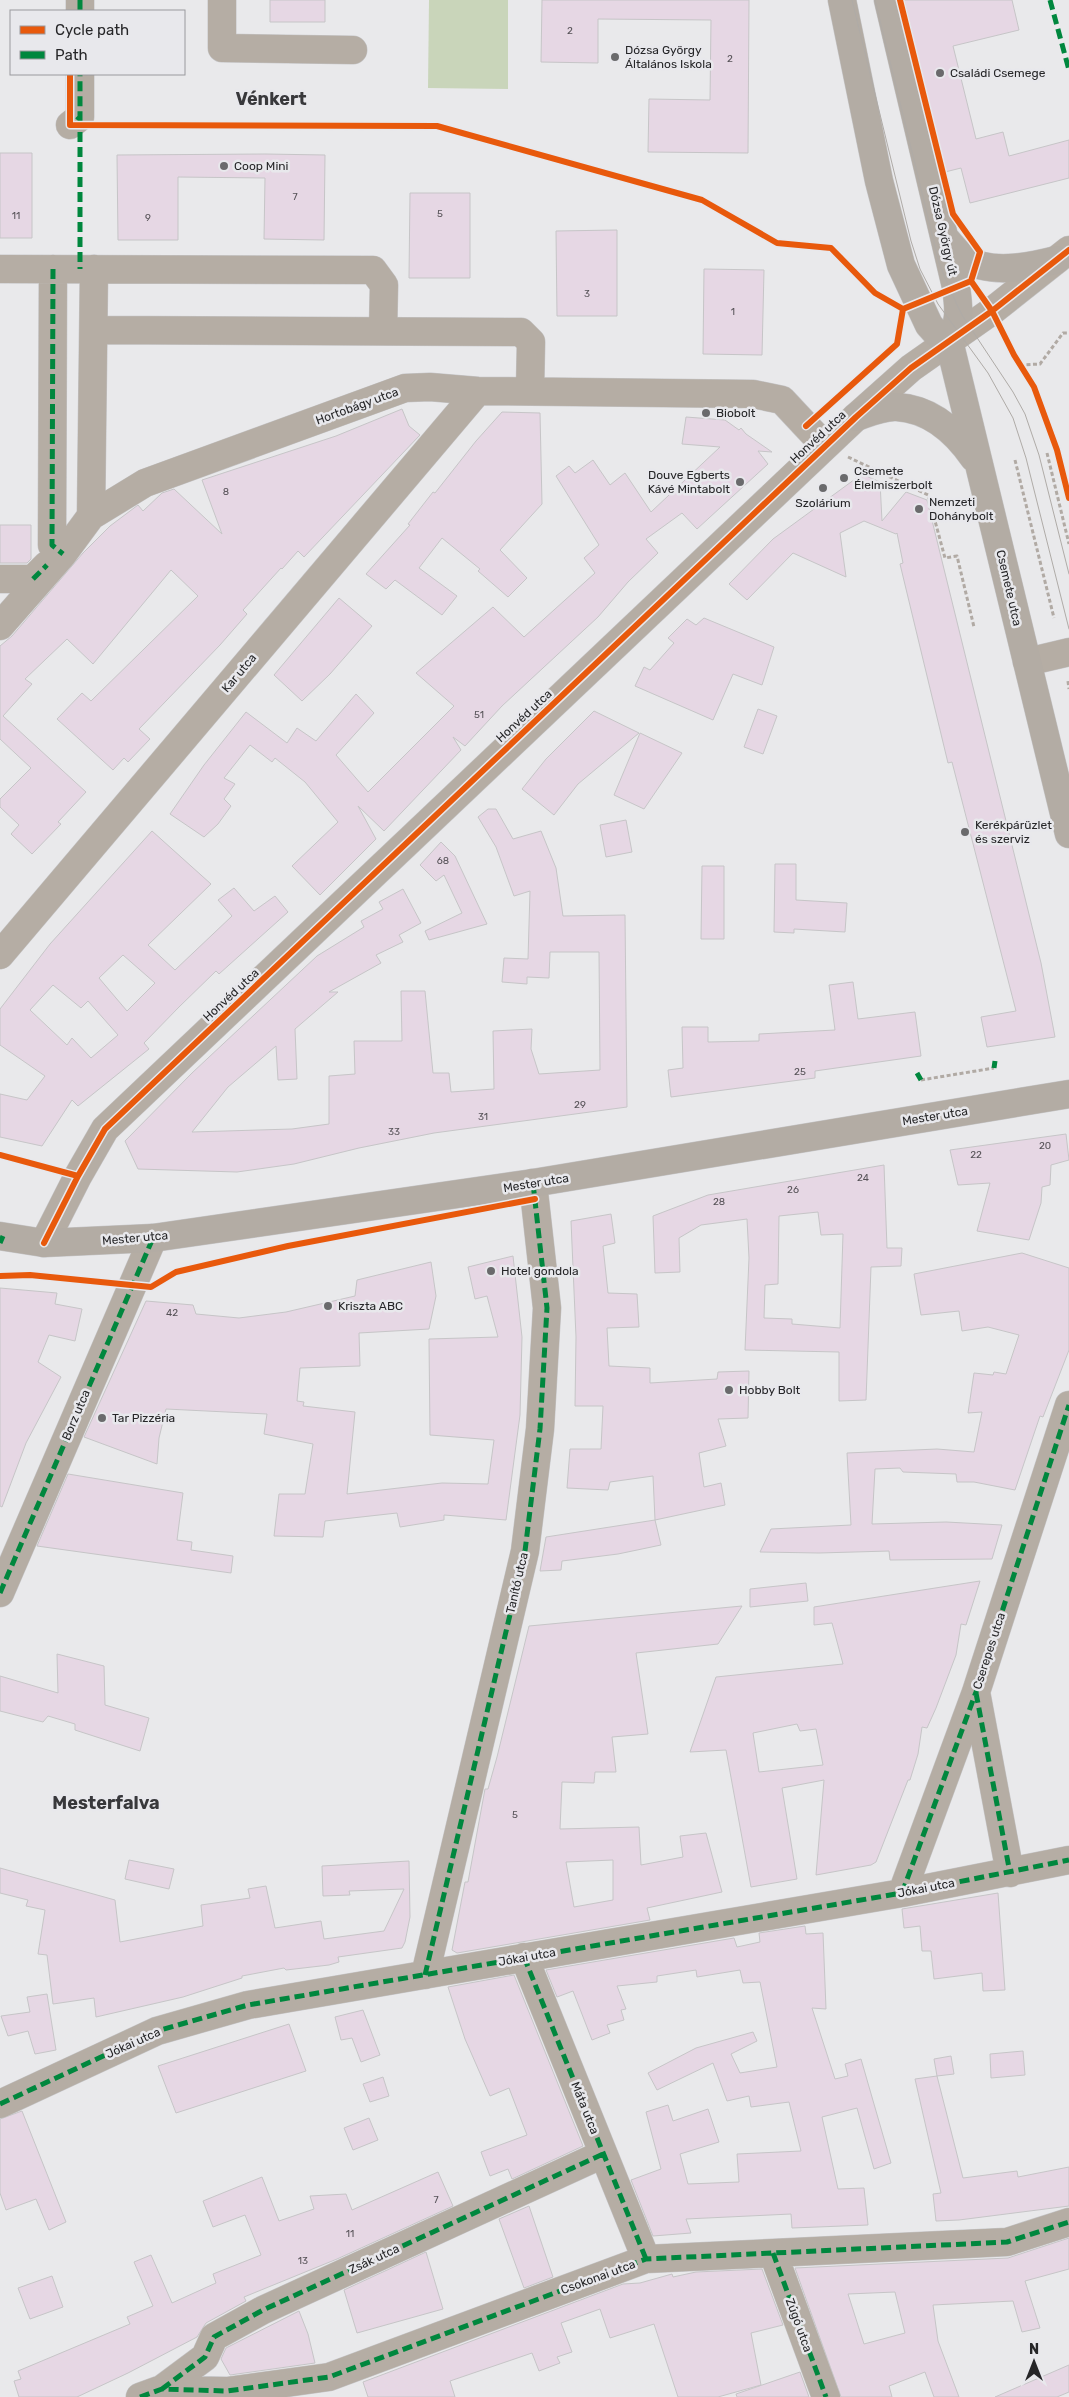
<svg xmlns="http://www.w3.org/2000/svg" width="1069" height="2397" viewBox="0 0 1069 2397" font-family="Rubik,sans-serif">
<style>
.green{fill:#c9d5ba}
.building{fill:#e6d7e4;stroke:#c6c5c7;fill-rule:evenodd}
.lines{fill:none;stroke-linecap:round;stroke-linejoin:round}
.street-casing{stroke:#c6c6c8;stroke-width:29}
.secondary-casing{stroke:#c6c6c8;stroke-width:29}
.path{stroke:#b1aaa4;stroke-width:3;stroke-dasharray:4 2.5;stroke-linecap:butt}
.street{stroke:#b5ada4;stroke-width:28}
.secondary{stroke:#b3aca4;stroke-width:28}
.tram{stroke:#afaba7;stroke-width:1}
.quiet{stroke:#00873e;stroke-width:5;stroke-dasharray:10 5;stroke-linecap:butt}
.cycleway-casing{stroke:#e8e8ec;stroke-width:9}
.cycleway{stroke:#e8590c;stroke-width:6}
.poi-dot{fill:#6a6a6c;stroke:#e8e8ec;stroke-width:2}
.labels{text-anchor:middle;dominant-baseline:central;stroke-width:5;stroke-linejoin:round;paint-order:stroke}
.number-label{font-size:10px;fill:#565257}
.poi-label{font-size:12px;fill:#262628;stroke:#e8e8ec;text-anchor:start}
.street-label{font-size:12px;fill:#262628;stroke:#e8e8ec}
.district-label{font-size:18px;font-weight:bold;fill:#38383b;stroke:#e8e8ec}
</style>
<rect width="100%" height="100%" fill="#e9e9eb"/>
<!-- green -->
<path class="green" d="M429,0H508V89L428,88Z"/>
<!-- building -->
<path class="building" d="M270,0H325V22H270Z
M542,0H749L748,153L648,152L649,99L710,100L711,20L598,19V63L541,62Z
M904,0H1012L1019,30L953,46L976,139L1003,132L1009,156L1069,140V178L970,203L961,168L945,172Z
M0,153H32V238H0Z
M265,154L325,155L324,240L264,239L265,178L178,177V240H118L117,155Z
M410,193H470V278H409Z
M617,230V316H557L556,231Z
M704,269L764,270L762,355L703,354Z
M402,409L409,426L420,435L304,557L298,551L282,569L281,568L243,610L247,614L220,645L139,729L150,739L128,762L124,758L113,770L57,719L82,693L91,701L198,596L171,570L93,664L67,639L25,679L32,684L3,716L86,792L58,822L61,824L32,854L11,834L19,825L0,807V799L31,768L0,739V646L12,636L83,553L110,526L138,505L143,511L162,493L174,489L222,534L202,480L336,436Z
M502,412L540,413L542,504L500,550L527,578L508,597L478,571L480,569L442,538L419,568L457,596L442,615L395,580L386,589L366,574L410,525L408,524L433,492L435,493L476,441Z
M686,417L725,420L739,430L741,428L746,434L772,452L758,451L768,464L697,529L682,513L646,539L658,553L628,582L598,617L502,706L465,746L453,737L461,750L384,831L358,806L376,839L320,895L292,866L338,822L305,782L275,758L272,762L250,745L224,778L235,784L224,799L231,806L218,824L204,837L170,814L204,765L246,712L287,743L297,728L316,741L356,694L374,713L336,755L368,792L454,706L416,673L493,607L524,637L595,573L584,558L599,545L556,476L569,466L575,473L593,460L610,485L625,473L651,512L720,447L682,444Z
M862,474L880,482L882,521L906,492L927,500L1041,963L1055,1037L987,1047L981,1017L1016,1011L952,762L948,763L900,564L903,563L897,533L896,534L864,521L840,533L846,577L793,553L747,600L729,584L773,539Z
M0,525H31V559L27,563H0Z
M339,598L372,626L330,674L302,701L274,675Z
M704,618L774,647L762,685L733,674L713,720L635,686L644,667L650,670L674,643L668,638L687,619L696,625Z
M758,709L777,716L763,754L744,747Z
M594,711L639,733L578,784L554,815L522,789L546,759Z
M640,733L682,753L644,809L614,795Z
M488,809H496L513,839L541,831L556,868L563,916L625,915L627,1107L434,1133L359,1148L294,1164L237,1172L138,1169L125,1141L192,1073L317,956L364,927L361,921L383,909L379,902L403,889L421,923L399,935L403,942L376,955L381,963L329,992H338L295,1029L297,1079L278,1080L276,1046L228,1087L192,1132L292,1129L329,1124V1076L355,1074L354,1041H402L401,991H425L433,1073H449L451,1092L494,1089L493,1031L532,1029L531,1049L539,1074L600,1070L599,952H550L549,978L527,977V984L502,982L504,958L528,959L530,891L514,896L496,847L478,817Z
M626,820L632,852L606,857L600,825Z
M152,831L211,884L148,945L175,970L232,916L218,900L234,888L254,911L275,896L288,912L219,974L216,971L179,1007L144,1043L149,1049L78,1106L72,1100L42,1146L0,1137V1094L27,1100L45,1076L0,1045V1009L50,944ZM123,955L155,983L127,1011L99,978ZM53,985L81,1008L88,1001L118,1035L91,1058L72,1038L67,1045L30,1010Z
M441,842L455,856L487,924L429,940L425,931L462,913L444,875L436,881L420,865Z
M775,864H796V900L847,903L845,932L794,929V933L774,932Z
M702,866H724V939H701Z
M853,982L858,1019L915,1012L921,1056L815,1071V1078L671,1097L668,1070L683,1068L682,1027H708V1042L759,1041V1034L835,1030L829,985Z
M1066,1134L1069,1160L1051,1165L1050,1185L1042,1187L1041,1203L1029,1240L977,1231L990,1183L958,1185L950,1150Z
M884,1165L887,1248H902L901,1266L871,1267L866,1400L839,1401V1352L745,1350L749,1258L747,1219L701,1225L679,1238L680,1272L655,1273L653,1216L708,1195ZM818,1212L821,1235L843,1234L840,1328L792,1324V1319L764,1318L765,1285L778,1284L779,1216Z
M611,1214L615,1243L603,1246L608,1293L637,1294L639,1327L607,1328L609,1366L650,1368V1383L717,1379L718,1372L749,1371L748,1418L718,1419L726,1446L699,1453L704,1487L721,1483L725,1505L655,1520L653,1476L610,1482L608,1490L567,1488L570,1449H601L603,1406H575L576,1337L571,1221Z
M1022,1253L1069,1268V1350L1043,1417L1040,1416L1015,1490L974,1482H957L956,1474L903,1472L900,1468L875,1469L872,1524L946,1522L1002,1525L992,1559L890,1560L889,1551L819,1553L760,1552L771,1529L851,1525L847,1453L937,1449L974,1452L982,1412L968,1413L974,1373L993,1375L994,1372L1006,1374L1019,1335L988,1327L962,1331L959,1311L921,1315L914,1274Z
M513,1256L522,1337L520,1415L506,1520L444,1515V1520L400,1527L397,1513L325,1521L323,1537L274,1536L279,1494H305L313,1444L264,1434L267,1414L166,1409L159,1438L157,1464L84,1437L146,1301L193,1305L196,1314L239,1318L286,1312L355,1296L357,1280L431,1262L436,1296L429,1329L359,1333L360,1366L300,1368L297,1401L304,1402L303,1406L355,1412L347,1494L442,1483L488,1484L494,1440L430,1435L429,1339L498,1337L487,1296L475,1299L468,1267Z
M0,1288L57,1293L55,1304L82,1309L75,1341L49,1335L38,1362L61,1377L26,1443L2,1507L0,1506Z
M68,1474L183,1493L177,1540L192,1542L191,1550L233,1556L231,1573L37,1546Z
M655,1520L661,1545L618,1554L562,1561L561,1570L540,1571L546,1537Z
M980,1581L966,1625L961,1624L956,1655L936,1708L927,1728L922,1727L918,1754L910,1780H908L876,1862L871,1865L816,1875L824,1780L782,1788L797,1879L751,1887L726,1750L690,1752L716,1677L843,1664L832,1623L814,1625V1607ZM797,1724L800,1731L816,1729L823,1765L759,1772L753,1733Z
M806,1583L808,1601L750,1607V1589Z
M742,1606L718,1644L636,1653L648,1734L612,1737L616,1772H595L594,1783L562,1782L560,1829L639,1827L641,1865L683,1857L680,1836L706,1833L722,1892L647,1908L650,1920L457,1953L452,1950L465,1882H468L485,1789H488L497,1757L529,1626ZM613,1860V1900L574,1907L566,1862Z
M57,1654L104,1666L105,1705L149,1718L140,1751L75,1730V1724L48,1716L43,1722L0,1711V1676L58,1693Z
M129,1860L174,1869L169,1889L125,1879Z
M409,1861L410,1917L405,1942L402,1948L338,1957L339,1962L329,1965L286,1970L284,1968L242,1976V1978L183,1997L96,2017L94,1998L53,2004L47,1955L38,1954L45,1910L26,1906L28,1900L0,1893V1868L115,1900L120,1942L203,1926L201,1905L250,1898L248,1889L266,1886L275,1928L321,1921L324,1939L384,1931L404,1889L349,1891L350,1895L323,1896L322,1866Z
M998,1893L1005,1990L983,1991L982,1973L934,1979L931,1951H922L920,1926L904,1928L902,1909Z
M805,1926L806,1934L823,1933L826,2009L812,2008L835,2079L848,2076L845,2064L861,2059L891,2163L874,2169L857,2108L822,2117L838,2189L864,2188L868,2225L792,2228L791,2214L686,2219L691,2233L653,2236L631,2180L661,2169L646,2112L668,2105L673,2121L708,2109L719,2142L680,2154L688,2184L739,2182L737,2154L801,2151L789,2102L751,2107L749,2096L727,2101L713,2063L657,2090L648,2073L696,2048L753,2032L757,2041L731,2054L740,2073L777,2067L760,1982L743,1983L740,1970L697,1977L696,1970L657,1976V1982L617,1986L626,2009L621,2010L624,2020L607,2025L610,2033L592,2040L573,1991L557,1997L546,1970L734,1938L737,1947L760,1942L759,1933Z
M514,1975L583,2146L512,2179L508,2169L490,2176L481,2152L527,2135L509,2088L490,2096L465,2039L448,1987Z
M47,1994L56,2050L35,2054L28,2031L8,2036L1,2016L30,2012L27,1997Z
M363,2010L380,2055L361,2062L352,2038L341,2040L335,2017Z
M289,2024L306,2071L176,2113L158,2066Z
M1023,2051L1025,2075L991,2078L990,2054Z
M951,2056L954,2074L937,2076L934,2059Z
M937,2076L963,2178L1017,2171L1018,2177L1069,2167V2206L959,2220L936,2221L933,2194L941,2193L915,2079Z
M383,2077L389,2096L370,2102L363,2084Z
M22,2111L66,2222L49,2230L36,2199L6,2210L0,2193V2119Z
M369,2118L378,2140L353,2150L344,2128Z
M438,2172L453,2206L337,2259L244,2297L246,2301L206,2323L197,2337L128,2373L77,2397H19L14,2381L21,2379L18,2371L130,2324L127,2317L153,2306L134,2262L151,2255L172,2303L216,2283L213,2274L261,2255L245,2215L213,2227L203,2201L262,2177L279,2221L314,2209L310,2196L346,2194L352,2210Z
M529,2206L553,2277L524,2288L499,2219Z
M1069,2238V2269L1025,2281L1040,2328L1022,2332L1013,2301L933,2305L938,2341L959,2397H934L925,2372L889,2386L892,2397H841L795,2268L1008,2258ZM895,2292L905,2333L864,2344L848,2294Z
M426,2252L443,2309L357,2333L344,2290Z
M762,2269L783,2325L751,2333L761,2385L718,2397H678L654,2324L610,2338L600,2309L561,2323L572,2352L557,2357L560,2363L539,2371L532,2353L450,2381L455,2397H368L363,2382L623,2284L640,2283L672,2274L673,2277L696,2272Z
M52,2276L63,2307L30,2319L18,2288Z
M299,2311L308,2334L315,2363L230,2375L221,2359L226,2348Z
M1069,2365V2392L1057,2397H995Z
M800,2372L809,2397H737L736,2394Z"/>
<g class="lines">
<defs>
<path id="street" d="M80,0V11
M222,0V48L353,50
M70,125L80,117V74
M0,269L373,270L384,285L383,331
M53,269L52,545L63,554
M94,330L521,332L531,342L530,390
M91,516L94,269
M0,579H33L47,565
M0,626L63,554L91,516L145,483L405,388L430,387L478,391L753,394L782,400L825,446
M1027,662L1069,652
M0,955L478,391
M44,1243L78,1176L105,1129L856,417L911,368L992,311L1069,250
M0,1593L153,1238
M976,1692L1010,1873
M902,1893L976,1692L1069,1405
M524,1957L646,2259
M425,1975L525,1551L540,1429L547,1308L533,1183
M0,2104L157,2031L248,2005L902,1893L1069,1860
M773,2253L826,2397
M162,2389L205,2357L214,2337L263,2310L603,2154
M140,2397L162,2389L227,2391L329,2377L646,2259L1007,2242L1069,2222"/>
<path id="secondary" d="M842,0L879,181L901,265L929,325L938,335L949,341
M888,0L956,287C959,308 961,323 949,341
M945,238C951,245 956,252 964,258C989,275 1028,267 1056,260
M949,341L1069,834
M856,417C868,413 883,406 897,407C931,409 956,432 974,458
M0,1236L44,1243L153,1238L533,1183L1069,1094"/>
</defs>
<!-- street casing -->
<use href="#street" class="street-casing"/>
<!-- secondary casing -->
<use href="#secondary" class="secondary-casing"/>
<!-- path -->
<path class="path" d="M1020,365L1040,364L1063,333H1069
M1047,453L1069,544
M848,457L928,495L945,558L957,556L974,627
M1015,460L1054,618
M1068,681L1069,689
M921,1080L994,1068"/>
<!-- street -->
<use href="#street" class="street"/>
<!-- secondary -->
<use href="#secondary" class="secondary"/>
<!-- tram -->
<path class="tram" d="M852,0L911,241L920,269L938,304L988,373L1013,418L1026,458L1069,629
M875,0L939,263L950,290L962,315L1013,392L1025,414L1039,455L1069,574"/>
<!-- quiet -->
<path class="quiet" d="M80,0V11
M1050,0L1069,70
M80,117V269
M77,120L80,117V74
M53,269L52,545L63,554
M33,579L47,565
M994,1068L995,1061
M917,1073L921,1080
M0,1243L3,1236
M0,1593L153,1238
M976,1693L1010,1873
M902,1893L976,1692L1069,1405
M524,1957L646,2259
M425,1975L525,1551L540,1429L547,1308L533,1183
M0,2104L157,2031L248,2005L902,1893L1069,1860
M773,2253L826,2397
M162,2389L205,2357L214,2337L263,2310L603,2154
M140,2397L162,2389L227,2391L329,2377L646,2259L1007,2242L1069,2222"/>
<defs>
<path id="cycleway" d="M900,0L953,214L980,252L971,281
M70,74V125L437,126L702,200L777,243L831,248L875,293L903,309L971,281
M971,281L992,311L1014,355L1034,387L1057,450L1069,498
M806,426L897,344L903,309
M0,1155L78,1176
M44,1243L78,1176L105,1129L856,417L911,368L992,311L1069,250
M0,1276L30,1275L151,1287L176,1272L288,1246L535,1199"/>
</defs>
<!-- cycleway casing -->
<use href="#cycleway" class="cycleway-casing"/>
<!-- cycleway -->
<use href="#cycleway" class="cycleway"/>
</g>
<!-- markers -->
<g class="poi-dot">
<circle cx="615" cy="57" r="5"/>
<circle cx="940" cy="73" r="5"/>
<circle cx="224" cy="166" r="5"/>
<circle cx="706" cy="413" r="5"/>
<circle cx="844" cy="478" r="5"/>
<circle cx="740" cy="482" r="5"/>
<circle cx="823" cy="488" r="5"/>
<circle cx="919" cy="509" r="5"/>
<circle cx="965" cy="832" r="5"/>
<circle cx="491" cy="1271" r="5"/>
<circle cx="328" cy="1306" r="5"/>
<circle cx="729" cy="1390" r="5"/>
<circle cx="102" cy="1418" r="5"/>
</g>
<g class="labels">
<!-- number labels -->
<g class="number-label">
<text x="570" y="31">2</text>
<text x="730" y="59">2</text>
<text x="295" y="197">7</text>
<text x="440" y="214">5</text>
<text x="16" y="216">11</text>
<text x="148" y="218">9</text>
<text x="587" y="294">3</text>
<text x="733" y="312">1</text>
<text x="226" y="492">8</text>
<text x="479" y="715">51</text>
<text x="443" y="861">68</text>
<text x="800" y="1072">25</text>
<text x="580" y="1105">29</text>
<text x="483" y="1117">31</text>
<text x="394" y="1132">33</text>
<text x="1045" y="1146">20</text>
<text x="976" y="1155">22</text>
<text x="863" y="1178">24</text>
<text x="793" y="1190">26</text>
<text x="719" y="1202">28</text>
<text x="172" y="1313">42</text>
<text x="515" y="1815">5</text>
<text x="436" y="2200">7</text>
<text x="350" y="2234">11</text>
<text x="303" y="2261">13</text>
</g>
<!-- poi labels -->
<g class="poi-label">
<text x="625" y="50">Dózsa György<tspan x="625" dy="14">Általános Iskola</tspan></text>
<text x="950" y="73">Családi Csemege</text>
<text x="234" y="166">Coop Mini</text>
<text x="716" y="413">Biobolt</text>
<text x="854" y="471">Csemete<tspan x="854" dy="14">Élelmiszerbolt</tspan></text>
<text x="730" y="475" text-anchor="end">Douve Egberts<tspan x="730" dy="14">Kávé Mintabolt</tspan></text>
<text x="929" y="502">Nemzeti<tspan x="929" dy="14">Dohánybolt</tspan></text>
<text x="823" y="503" text-anchor="middle">Szolárium</text>
<text x="975" y="825">Kerékpárüzlet<tspan x="975" dy="14">és szerviz</tspan></text>
<text x="501" y="1271">Hotel gondola</text>
<text x="338" y="1306">Kriszta ABC</text>
<text x="739" y="1390">Hobby Bolt</text>
<text x="112" y="1418">Tar Pizzéria</text>
</g>
<!-- street labels -->
<g class="street-label">
<text transform="translate(943 231) rotate(77)">Dózsa György út</text>
<text transform="translate(357 406) rotate(-20)">Hortobágy utca</text>
<text transform="translate(818 437) rotate(-43)">Honvéd utca</text>
<text transform="translate(1009 588) rotate(77)">Csemete utca</text>
<text transform="translate(239 673) rotate(-50)">Kar utca</text>
<text transform="translate(524 716) rotate(-43)">Honvéd utca</text>
<text transform="translate(231 995) rotate(-43)">Honvéd utca</text>
<text transform="translate(935 1116) rotate(-9)">Mester utca</text>
<text transform="translate(536 1183) rotate(-9)">Mester utca</text>
<text transform="translate(135 1238) rotate(-5)">Mester utca</text>
<text transform="translate(76 1415) rotate(-67)">Borz utca</text>
<text transform="translate(517 1583) rotate(-77)">Tanító utca</text>
<text transform="translate(989 1651) rotate(-72)">Cserepes utca</text>
<text transform="translate(926 1888) rotate(-11)">Jókai utca</text>
<text transform="translate(527 1957) rotate(-10)">Jókai utca</text>
<text transform="translate(133 2043) rotate(-24)">Jókai utca</text>
<text transform="translate(585 2108) rotate(68)">Máta utca</text>
<text transform="translate(374 2259) rotate(-25)">Zsák utca</text>
<text transform="translate(598 2277) rotate(-20)">Csokonai utca</text>
<text transform="translate(799 2325) rotate(70)">Zúgó utca</text>
</g>
<!-- district labels -->
<g class="district-label">
<text x="271" y="99">Vénkert</text>
<text x="106" y="1803">Mesterfalva</text>
</g>
</g>
<!-- legend -->
<rect x="10" y="10" width="175" height="65" fill="#e8e8ec" stroke="#9a9a9e"/>
<rect x="20" y="26" width="25" height="8" fill="#e8590c" stroke="#9a9a9e"/>
<text x="55" y="35" font-size="15" fill="#262628">Cycle path</text>
<rect x="20" y="51" width="25" height="8" fill="#00873e" stroke="#9a9a9e"/>
<text x="55" y="60" font-size="15" fill="#262628">Path</text>
<!-- north arrow -->
<g transform="translate(1034 2362)" stroke="#e8e8ec" stroke-width="4" paint-order="stroke">
<path d="M0-4L9 19L0 12L-9 19Z" fill="#262628"/>
<text y="-8" font-size="14" font-weight="bold" text-anchor="middle" fill="#262628">N</text>
</g>
</svg>
